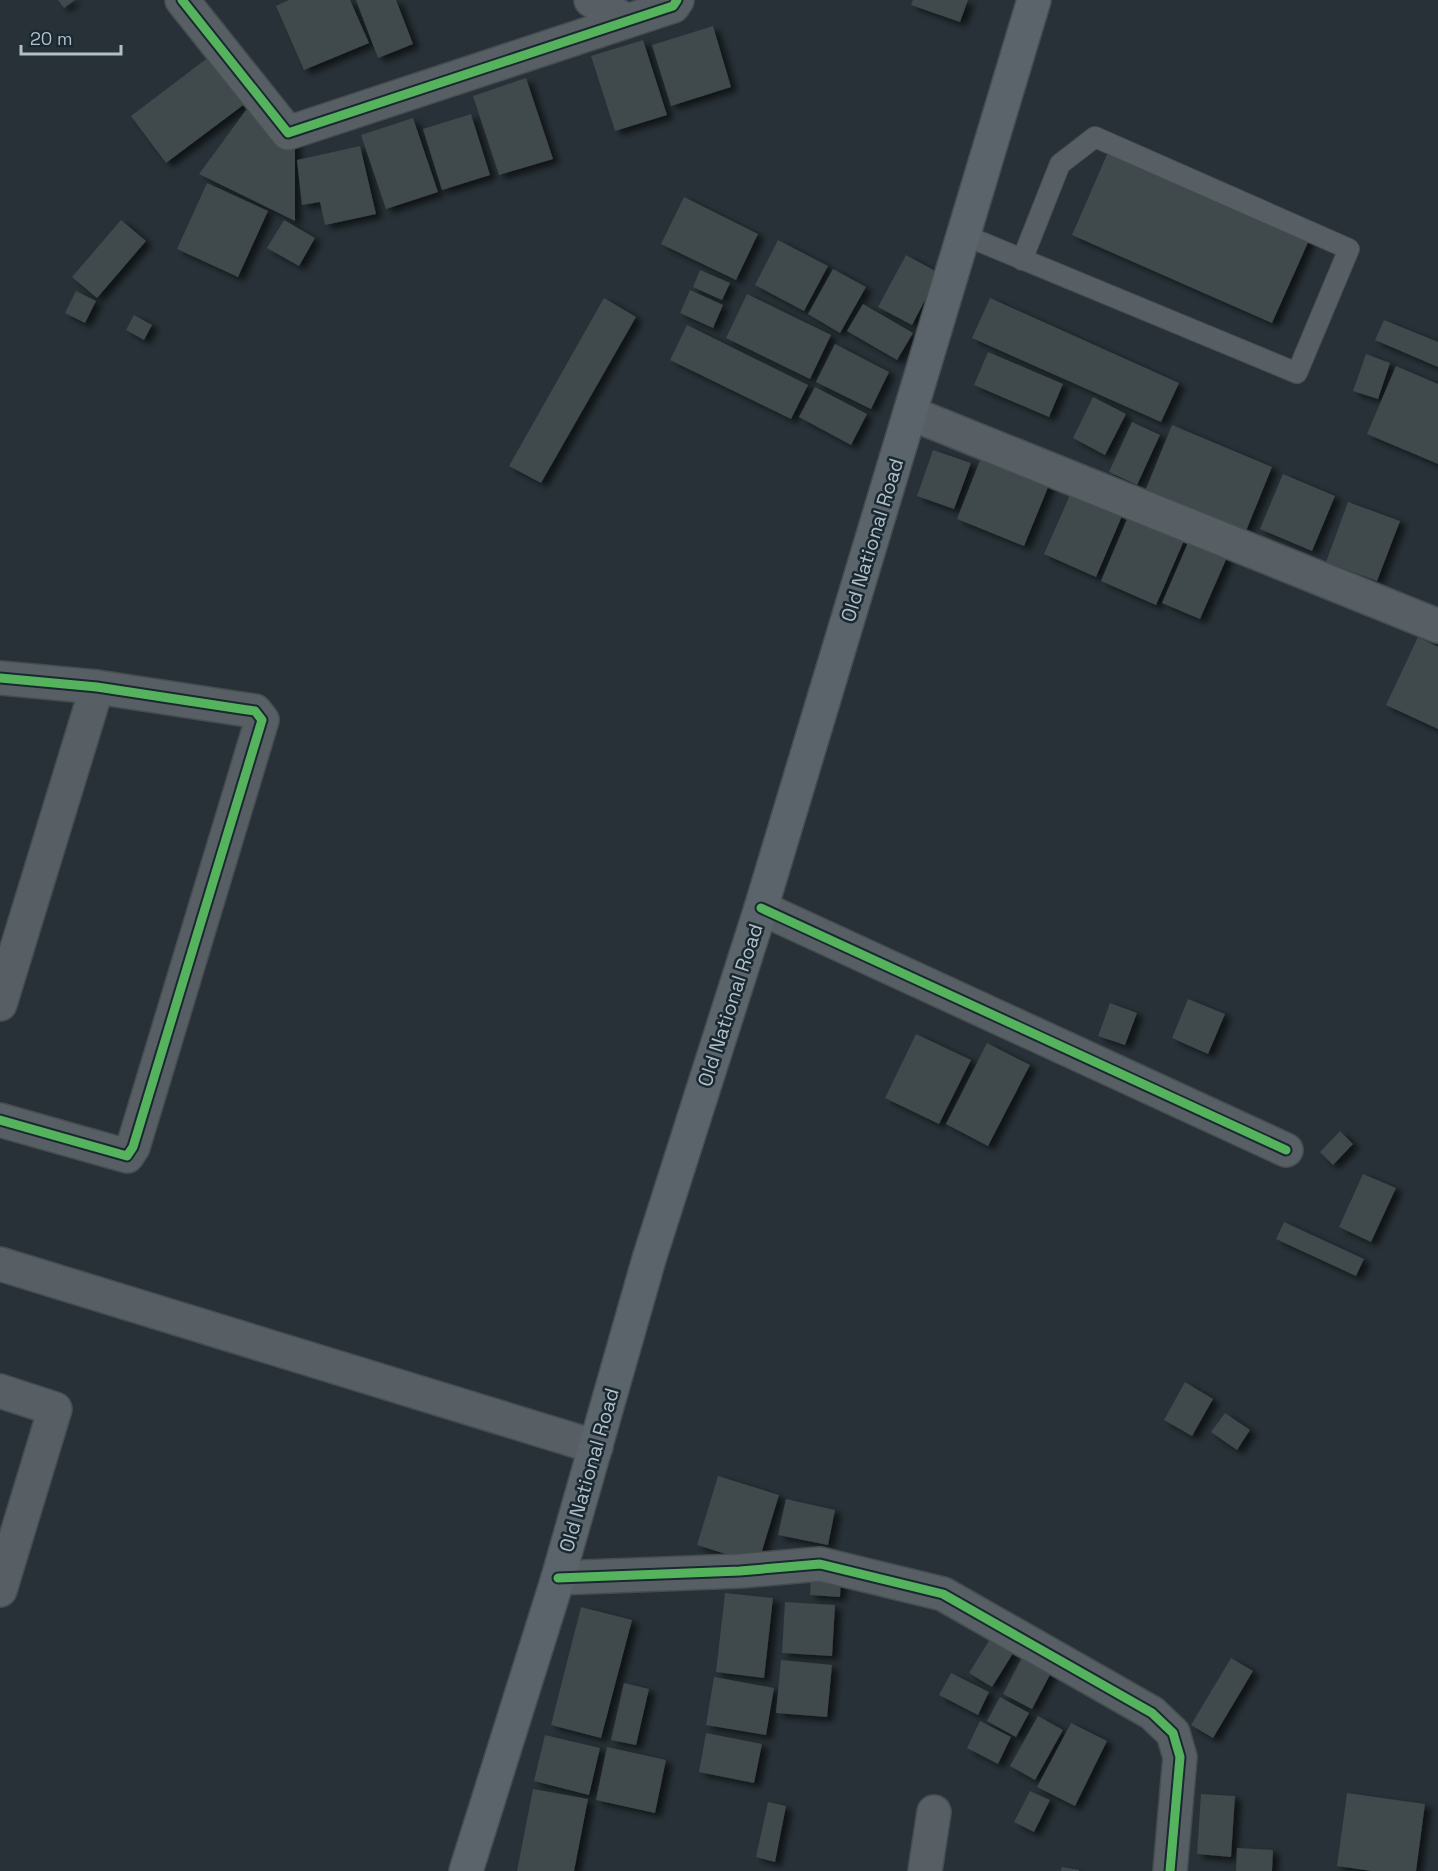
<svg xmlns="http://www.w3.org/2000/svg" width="1438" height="1871" viewBox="0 0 1438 1871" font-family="'Space Grotesk',sans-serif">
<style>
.building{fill:#40484c;filter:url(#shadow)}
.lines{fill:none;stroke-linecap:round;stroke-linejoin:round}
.lane-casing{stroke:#454d51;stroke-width:22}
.street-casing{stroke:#454d51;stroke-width:36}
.secondary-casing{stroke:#454d51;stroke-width:36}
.lane{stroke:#585f64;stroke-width:20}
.street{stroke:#585f64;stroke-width:33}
.secondary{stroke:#5b646a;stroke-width:33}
.cycleway-casing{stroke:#1a2931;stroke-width:13}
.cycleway{stroke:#56b35d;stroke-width:9}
.labels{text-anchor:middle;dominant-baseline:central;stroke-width:5;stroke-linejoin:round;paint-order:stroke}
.street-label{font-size:20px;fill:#b0bfc8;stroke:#1a2931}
</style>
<defs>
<filter id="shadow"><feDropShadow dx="6" dy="4" stdDeviation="3" flood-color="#0009"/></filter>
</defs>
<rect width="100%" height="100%" fill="#273137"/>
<!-- building -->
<path class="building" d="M58,0H75L64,8Z
M289,0H350L369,43L304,70L276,6Z
M356,0H396L413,44L378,58Z
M913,0H968L960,22L911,5Z
M713,26L731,87L671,106L652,45Z
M643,40L667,115L615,131L591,56Z
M210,56L246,103L166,163L131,116Z
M526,78L553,159L499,175L473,96Z
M246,110L295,139V221L199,174Z
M471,114L490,175L442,190L423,129Z
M413,118L438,192L386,209L361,135Z
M360,146L376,214L325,225L320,202L302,205L297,160Z
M1109,150L1310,238L1272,323L1072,235Z
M207,183L268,211L238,277L177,249Z
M684,197L758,234L736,280L661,244Z
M121,220L146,241L97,298L72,277Z
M284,220L315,238L299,266L267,248Z
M778,240L828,266L804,311L755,285Z
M906,255L939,273L912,325L878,307Z
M833,269L866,287L840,333L808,314Z
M700,270L730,283L722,300L693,287Z
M690,290L723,305L713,328L680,313Z
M76,291L96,301L85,323L65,313Z
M747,294L831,335L810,379L726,338Z
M604,298L636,317L541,483L509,466Z
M990,298L1179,383L1161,422L972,338Z
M863,304L913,333L897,360L847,331Z
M134,315L152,325L144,340L126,330Z
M1384,320L1438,342V367L1375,340Z
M687,325L808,385L791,419L670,360Z
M835,344L889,372L871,409L816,382Z
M988,352L1063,384L1049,417L974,385Z
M1366,354L1390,363L1378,399L1353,391Z
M1396,366L1438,384V464L1367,434Z
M815,387L867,414L851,445L799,417Z
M1093,397L1126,414L1105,455L1073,438Z
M1132,422L1160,435L1137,485L1109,472Z
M1172,425L1272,467L1246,531L1146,489Z
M933,450L971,463L954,509L917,496Z
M983,453L1051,480L1024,546L957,519Z
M1283,474L1335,496L1312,551L1260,529Z
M1074,486L1125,509L1096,577L1044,554Z
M1348,502L1400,521L1377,581L1326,562Z
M1130,512L1186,536L1156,605L1101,581Z
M1190,538L1228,555L1200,619L1162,603Z
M1418,637L1438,647V729L1386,705Z
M1188,999L1225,1014L1208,1054L1172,1038Z
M1110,1003L1137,1013L1125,1045L1098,1036Z
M916,1034L971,1060L939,1124L885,1098Z
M987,1043L1030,1065L988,1146L946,1124Z
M1340,1131L1353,1144L1333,1165L1320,1152Z
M1363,1174L1396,1188L1371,1242L1339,1227Z
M1284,1222L1364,1259L1356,1276L1276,1239Z
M1185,1382L1213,1399L1192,1436L1164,1420Z
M1225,1413L1250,1430L1237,1450L1211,1432Z
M718,1476L779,1495L758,1564L697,1545Z
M786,1499L835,1510L828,1545L778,1535Z
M811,1574L841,1576L840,1597L810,1595Z
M725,1593L773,1598L764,1678L716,1672Z
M785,1602L835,1605L832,1656L782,1653Z
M581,1607L632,1620L601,1738L551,1725Z
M992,1636L1015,1650L992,1687L969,1673Z
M1025,1652L1054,1667L1032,1709L1003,1694Z
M1231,1658L1253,1671L1213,1738L1191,1725Z
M781,1660L832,1665L827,1717L776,1713Z
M951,1673L989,1692L978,1715L939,1695Z
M714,1677L774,1688L766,1735L706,1725Z
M624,1683L649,1689L636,1745L611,1740Z
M1000,1697L1029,1713L1016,1737L987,1721Z
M1038,1716L1063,1730L1035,1780L1010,1766Z
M980,1721L1011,1737L998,1764L967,1748Z
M1071,1723L1107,1741L1075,1806L1037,1787Z
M706,1733L762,1744L754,1783L699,1772Z
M545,1735L600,1748L589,1795L534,1781Z
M607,1747L666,1760L655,1813L596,1800Z
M533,1789L588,1799L574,1871H517Z
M1030,1791L1050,1800L1034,1832L1014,1822Z
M1347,1793L1425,1804L1416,1871H1372L1337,1866Z
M1201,1794L1235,1796L1231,1857L1197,1854Z
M768,1802L786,1806L775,1862L756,1857Z
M1237,1848L1273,1850L1272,1871H1236Z
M1062,1867L1079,1870V1871H1061Z"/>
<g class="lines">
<defs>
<path id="lane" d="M964,235L1297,373L1349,249L1095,137L1060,164L1022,260"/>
<path id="street" d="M182,0L288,133L673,6L677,0
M591,0L627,21
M910,413L1438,626
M0,678L97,687L241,709L255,711L262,720L133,1147L127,1156L0,1120
M761,908L1286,1150
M0,1004L97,687
M0,1264L596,1447
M0,1391L55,1409L0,1590
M558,1578L740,1571L820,1564L943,1594L1152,1713L1173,1733L1180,1757L1170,1871
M925,1871L934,1812"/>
<path id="secondary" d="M466,1871L558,1578L649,1259L761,908L1034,0"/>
</defs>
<!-- lane casing -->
<use href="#lane" class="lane-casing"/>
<!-- street casing -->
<use href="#street" class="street-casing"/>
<!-- secondary casing -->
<use href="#secondary" class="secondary-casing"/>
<!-- lane -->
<use href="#lane" class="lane"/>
<!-- street -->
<use href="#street" class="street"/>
<!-- secondary -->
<use href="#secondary" class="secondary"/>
<defs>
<path id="cycleway" d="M182,0L288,133L673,6L677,0
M0,678L97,687L241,709L255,711L262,720L133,1147L127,1156L0,1120
M761,908L1286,1150
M558,1578L740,1571L820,1564L943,1594L1152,1713L1173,1733L1180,1757L1170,1871"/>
</defs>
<!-- cycleway casing -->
<use href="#cycleway" class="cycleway-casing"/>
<!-- cycleway -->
<use href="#cycleway" class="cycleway"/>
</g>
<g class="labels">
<!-- street labels -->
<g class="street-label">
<text transform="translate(872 540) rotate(-73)">Old National Road</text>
<text transform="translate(730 1005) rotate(-72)">Old National Road</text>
<text transform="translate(589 1470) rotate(-74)">Old National Road</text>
</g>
</g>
<!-- scale -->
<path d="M21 45v9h100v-9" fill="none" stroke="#b0bfc8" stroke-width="3"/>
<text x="30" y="45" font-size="18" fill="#b0bfc8" stroke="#1a2931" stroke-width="4.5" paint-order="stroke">20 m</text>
</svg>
